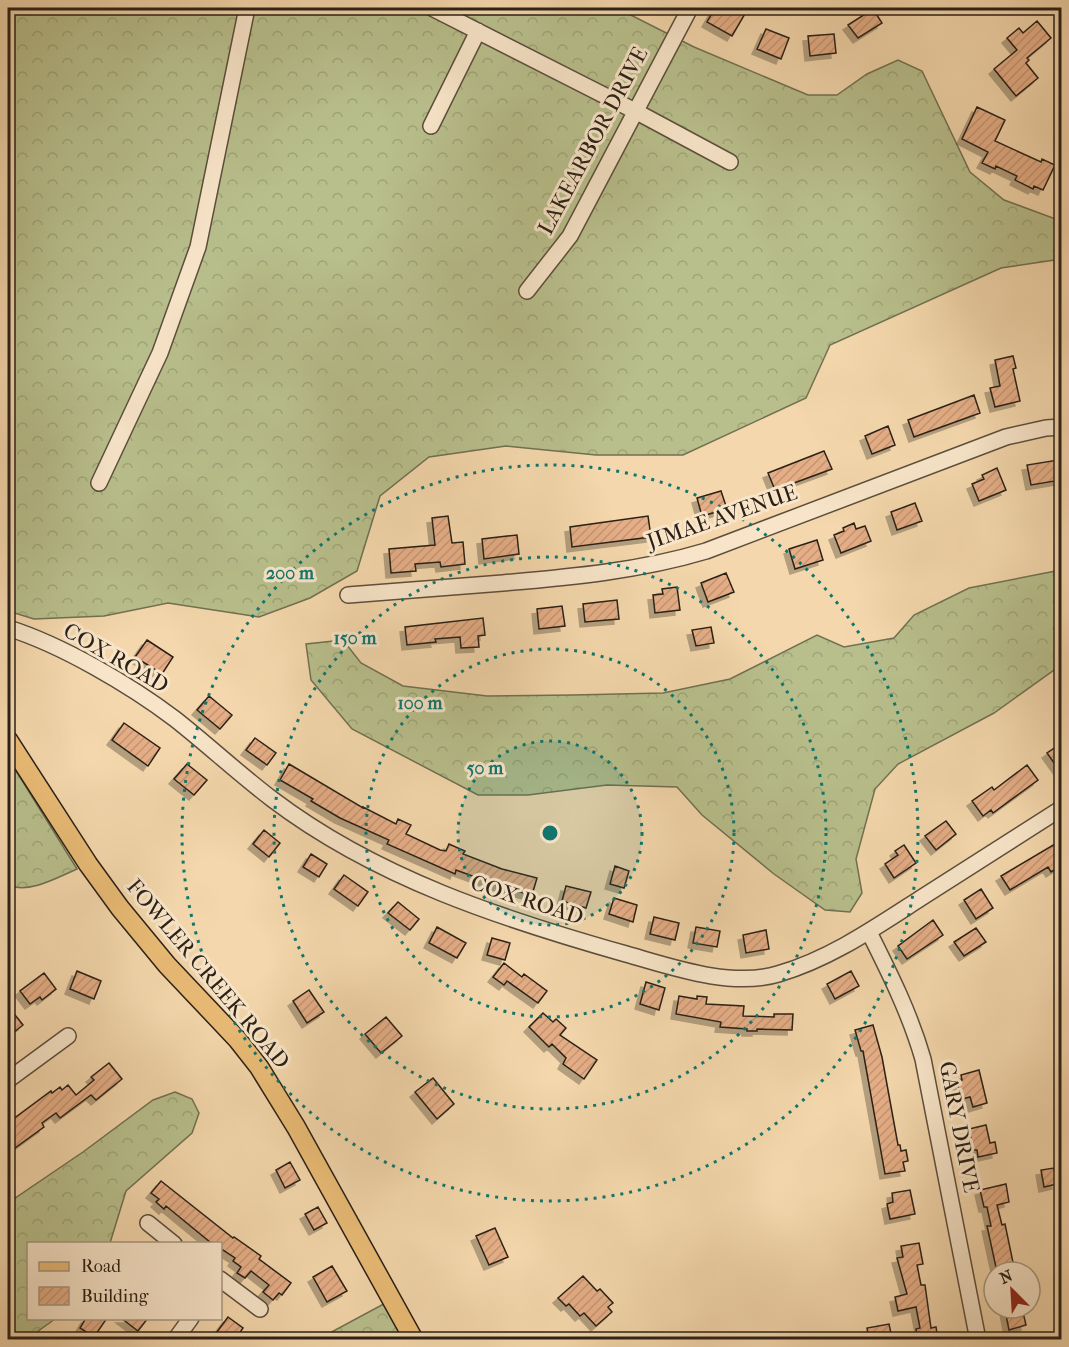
<svg xmlns="http://www.w3.org/2000/svg" width="1069" height="1347" viewBox="0 0 1069 1347" font-family="'IM FELL French Canon',serif">
<style>
.forest{fill:url(#forest-crowns);stroke:#717051;stroke-width:1.5}
.building{fill:url(#building-hatch);stroke:#2a2016;stroke-width:1.5;filter:url(#shadow)}
.lines{fill:none;stroke-linecap:round;stroke-linejoin:round}
.minor-casing{stroke:#5c4e3c;stroke-width:18}
.major-casing{stroke:#2a2016;stroke-width:21}
.minor{stroke:#f8e5c9;stroke-width:15}
.major{stroke:#eabc76;stroke-width:18}
.ring{fill:none;stroke:#0f766e;stroke-width:3;stroke-dasharray:3 6}
.labels{text-anchor:middle;dominant-baseline:central;stroke-width:6;stroke-linejoin:round;paint-order:stroke}
.street-label{font-size:22px;fill:#2a2016;stroke:#f8e5c9}
.centre{fill:#0f766e;stroke:#f8e5c9;stroke-width:3}
.ring-label{font-size:18px;text-anchor:middle;font-weight:bold;fill:#0f766e;stroke:#f8e5c9;stroke-width:6;stroke-linejoin:round;paint-order:stroke}
</style>
<defs>
<pattern id="forest-crowns" width="20" height="18" patternUnits="userSpaceOnUse" patternTransform="scale(1.5)"><rect width="20" height="18" fill="#b8bf8c"/><path d="M2 6a3 3 0 1 1 6 0M12 15a3 3 0 1 1 6 0" fill="none" stroke="#9ea478"/></pattern>
<pattern id="building-hatch" width="6" height="6" patternUnits="userSpaceOnUse" patternTransform="scale(1.5)"><rect width="6" height="6" fill="#e5ae86"/><path d="M-1 1l2-2M0 6l6-6M5 7l2-2" fill="none" stroke="#c59573"/></pattern>
<filter id="shadow"><feDropShadow dx="-5" dy="5" stdDeviation="0" flood-color="#0004"/></filter>
</defs>
<rect width="100%" height="100%" fill="#f4d7ac"/>
<filter id="stains"><feTurbulence type="fractalNoise" baseFrequency=".00333" numOctaves="4"/><feColorMatrix values="0 0 0 0 .2 0 0 0 0 .09 0 0 0 0 .02 0 0 0 .5 -.17"/></filter>
<radialGradient id="worn" r=".72"><stop offset=".6" stop-color="#630" stop-opacity="0"/><stop offset="1" stop-color="#630" stop-opacity=".3"/></radialGradient>
<!-- forest -->
<path class="forest" d="M8,8H617L694,47L808,95H837L867,74L898,60L922,71L970,172L1004,200L1061,221V259L1001,268L830,345L806,398L683,455H596L506,446L429,457L380,496L357,571L310,598L259,617L168,603L104,616L34,619L8,611Z
M1061,570V665L994,713L898,764L875,789L856,859L862,893L850,912L825,910L774,874L702,815L677,787L607,785L528,795H478L352,729L311,680L306,644L343,640L361,663L403,686L487,696L573,695L663,693L730,679L817,635L844,647L894,638L914,615L969,588Z
M8,758L77,869C56,878 29,894 8,885Z
M175,1092L192,1099L199,1113L192,1133L126,1191L110,1243L28,1244V1318L55,1319L27,1339H8V1203L83,1152L153,1100Z
M391,1300L414,1340H322L324,1336Z"/>
<!-- building -->
<path class="building" d="M715,8L727,13L731,8H738L746,12L732,36L707,22Z
M873,9L882,23L858,38L848,25Z
M1037,21L1051,38L1027,58L1029,60L1026,63L1038,78L1016,96L994,69L1017,50L1007,38L1019,28L1023,33Z
M766,29L789,38L781,59L757,49Z
M834,34L836,53L810,56L808,36Z
M977,107L1005,120L995,141L1041,162L1042,159L1055,165L1043,190L1034,186L1033,189L1015,180L1017,176L996,166L995,169L982,163L988,152L962,139Z
M1013,356L1016,368L1013,369L1020,401L995,407L990,388L1000,386L995,360Z
M974,395L980,413L914,437L908,420Z
M888,426L895,445L872,454L865,436Z
M824,451L832,469L775,490L768,473Z
M1058,460L1061,480L1031,485L1027,465Z
M997,468L1006,490L979,501L972,484L984,479L982,475Z
M721,491L727,509L702,516L697,498Z
M915,503L922,521L897,530L891,512Z
M448,516L452,543L463,542L465,564L441,567L440,562L415,564L416,571L391,573L389,549L435,545L432,518Z
M648,516L651,537L572,547L570,527Z
M854,523L856,529L865,526L871,541L841,553L834,535L844,531L843,528Z
M517,535L519,554L484,559L482,539Z
M817,540L823,560L795,569L789,549Z
M726,573L734,592L708,602L701,583Z
M677,587L680,610L655,613L653,595L663,594L662,589Z
M617,600L619,619L585,622L583,604Z
M562,606L565,626L539,629L537,609Z
M483,618L485,635L478,636L479,647L461,648L460,637L435,639L436,642L407,645L405,627Z
M711,627L714,643L696,646L692,630Z
M147,640L173,657L162,674L135,657Z
M209,696L232,715L220,729L197,710Z
M124,723L160,748L148,766L112,740Z
M255,738L276,753L267,765L246,750Z
M1062,743V774L1047,753Z
M187,764L207,780L194,795L174,779Z
M289,764L363,808V807L396,824L398,819L411,825L406,834L440,850L446,851L449,844L465,851L463,854L502,869L537,878L532,895L508,889L456,870L455,874L387,844L389,840L340,818L311,801L313,799L280,780Z
M1027,765L1038,780L993,813L991,810L983,816L972,801L992,787L994,790Z
M946,821L956,834L936,850L925,836Z
M264,830L280,843L269,857L253,844Z
M1055,844L1062,853V865L1051,872L1048,867L1010,890L1001,876Z
M904,845L916,863L894,878L885,864L898,855L895,851Z
M311,854L327,864L319,877L303,867Z
M615,866L629,871L624,888L610,884Z
M344,875L368,892L358,906L334,889Z
M566,886L591,892L586,908L562,901Z
M981,889L993,908L976,919L964,900Z
M614,898L637,905L633,922L609,914Z
M398,902L419,919L410,930L388,913Z
M654,917L679,923L675,940L650,934Z
M933,920L943,935L907,959L898,946Z
M437,927L466,943L457,958L429,943Z
M696,927L720,931L717,947L693,943Z
M976,928L986,942L964,956L954,942Z
M766,930L769,949L746,953L743,935Z
M492,938L510,943L505,960L487,955Z
M504,963L522,977L524,974L547,991L538,1003L507,981L504,985L493,977Z
M77,971L101,981L94,999L70,989Z
M851,971L859,986L835,999L827,984Z
M44,973L56,989L42,1000L40,997L30,1004L20,991Z
M646,982L665,988L659,1010L640,1004Z
M309,990L324,1012L307,1023L293,1001Z
M679,996L697,999V996L707,997L706,1004L744,1006L743,1016L774,1017V1014H793L792,1030L757,1029V1031H747V1029L720,1027L721,1022L676,1014Z
M8,1006L23,1025L8,1037Z
M543,1013L553,1022L556,1019L566,1028L560,1035L597,1060L584,1079L563,1064L566,1058L552,1044L549,1047L529,1027Z
M386,1017L402,1036L381,1053L365,1034Z
M873,1025L882,1057L898,1145H900L901,1151L906,1150L908,1161L903,1162L905,1171L885,1174L863,1051H861L855,1030Z
M109,1063L122,1079L96,1100L91,1095L60,1118L56,1113L42,1123L44,1127L8,1153V1123L51,1091L52,1093L60,1087L62,1090L68,1085L76,1095L94,1080L91,1077Z
M979,1070L987,1103L973,1107L970,1097L962,1099L957,1082L962,1080L961,1075Z
M433,1078L454,1104L437,1119L415,1092Z
M986,1125L990,1143L995,1142L997,1153L978,1157L977,1150H973L969,1129Z
M290,1162L300,1180L285,1188L276,1170Z
M1054,1168L1057,1184L1044,1187L1041,1170Z
M161,1181L233,1238L234,1237L261,1256L259,1259L291,1283L282,1295L279,1293L273,1300L263,1292L269,1285L251,1271L245,1278L237,1273L241,1267L233,1261L235,1258L220,1248V1244L210,1242L166,1206L164,1209L156,1202L159,1199L151,1193Z
M1006,1184L1009,1202L997,1205L1002,1225L1005,1224L1015,1272H997L987,1226H991L987,1207H984L980,1190Z
M910,1190L915,1214L890,1219L887,1204L893,1202L892,1193Z
M318,1207L327,1223L314,1230L305,1214Z
M495,1228L508,1257L489,1265L476,1236Z
M919,1243L923,1264L917,1265L921,1285H925L931,1328L936,1327L938,1340H918L916,1329L920,1328L916,1307L898,1311L895,1297L907,1294L897,1258L903,1257L901,1246Z
M332,1266L347,1291L327,1302L313,1277Z
M583,1276L597,1291L600,1289L613,1303L608,1307L612,1312L596,1326L584,1313L580,1316L569,1304L566,1306L558,1298Z
M1015,1308H1022L1026,1325L1009,1330L1005,1310Z
M228,1317L243,1328L235,1340H211Z
M86,1318H107L94,1337L80,1328Z
M121,1318H148L138,1331Z
M889,1324L892,1338L869,1340L867,1328Z"/>
<g class="lines">
<defs>
<path id="minor" d="M432,8L635,111L730,162
M431,126L478,31
M527,291L570,236L690,8
M99,483L160,353L198,247L247,8
M348,595C400,591 452,587 503,583C572,577 639,571 706,551L1006,437L1046,428L1062,427
M8,628C62,645 130,685 175,719C208,745 239,774 272,799C376,878 502,919 626,954C672,967 731,988 778,974C830,959 876,927 921,898C968,868 1015,838 1062,808
M869,932C890,974 910,1014 923,1059L978,1340
M8,1080L68,1036
M148,1223L174,1244
M220,1279L260,1309
M175,1340L191,1318"/>
<path id="major" d="M8,740L88,864L120,908L167,965L237,1039L259,1067L296,1127L414,1340"/>
</defs>
<!-- minor casing -->
<use href="#minor" class="minor-casing"/>
<!-- major casing -->
<use href="#major" class="major-casing"/>
<!-- minor -->
<use href="#minor" class="minor"/>
<!-- major -->
<use href="#major" class="major"/>
</g>
<!-- distance rings -->
<circle cx="550" cy="833" r="92" fill="#0f766e" fill-opacity=".12"/>
<g class="ring">
<circle cx="550" cy="833" r="92"/>
<circle cx="550" cy="833" r="184"/>
<circle cx="550" cy="833" r="276"/>
<circle cx="550" cy="833" r="368"/>
</g>
<g class="labels">
<!-- street labels -->
<g class="street-label">
<text transform="translate(593 141) rotate(-62)">LAKEARBOR DRIVE</text>
<text transform="translate(722 517) rotate(-19)">JIMAE AVENUE</text>
<text transform="translate(116 658) rotate(30)">COX ROAD</text>
<text transform="translate(527 900) rotate(18)">COX ROAD</text>
<text transform="translate(208 974) rotate(50)">FOWLER CREEK ROAD</text>
<text transform="translate(959 1127) rotate(79)">GARY DRIVE</text>
</g>
</g>
<circle cx="550" cy="833" r="9" class="centre"/>
<g class="ring-label">
<text x="290" y="579">200 m</text>
<text x="355" y="644">150 m</text>
<text x="420" y="709">100 m</text>
<text x="485" y="774">50 m</text>
</g>
<!-- margin -->
<rect width="1069" height="1347" fill="none" stroke="#f4d7ac" stroke-width="30"/>
<rect x="9" y="9" width="1051" height="1329" fill="none" stroke="#2a2016" stroke-width="3"/>
<rect x="15" y="15" width="1039" height="1317" fill="none" stroke="#2a2016" stroke-width="1.5"/>
<!-- legend -->
<rect x="27" y="1242" width="195" height="78" fill="#f8e5c9" stroke="#a69681" stroke-width="1.5"/>
<rect x="39" y="1262" width="30" height="9" fill="#eabc76" stroke="#a69681" stroke-width="1.5"/>
<text x="81" y="1272" font-size="18" fill="#2a2016">Road</text>
<rect x="39" y="1287" width="30" height="18" fill="url(#building-hatch)" stroke="#a69681" stroke-width="1.5"/>
<text x="81" y="1302" font-size="18" fill="#2a2016">Building</text>
<!-- north arrow -->
<g transform="translate(1012 1290) rotate(336)"><circle r="28" fill="#f8e5c9" stroke="#a69681" stroke-width="1.5"/>
<path d="M0-4.5L10 22L0 15L-10 22Z" fill="#8f2418"/>
<text y="-9" font-size="16" font-weight="bold" text-anchor="middle" fill="#2a2016">N</text>
</g>
<rect width="100%" height="100%" filter="url(#stains)"/>
<rect width="100%" height="100%" fill="url(#worn)"/>
</svg>
